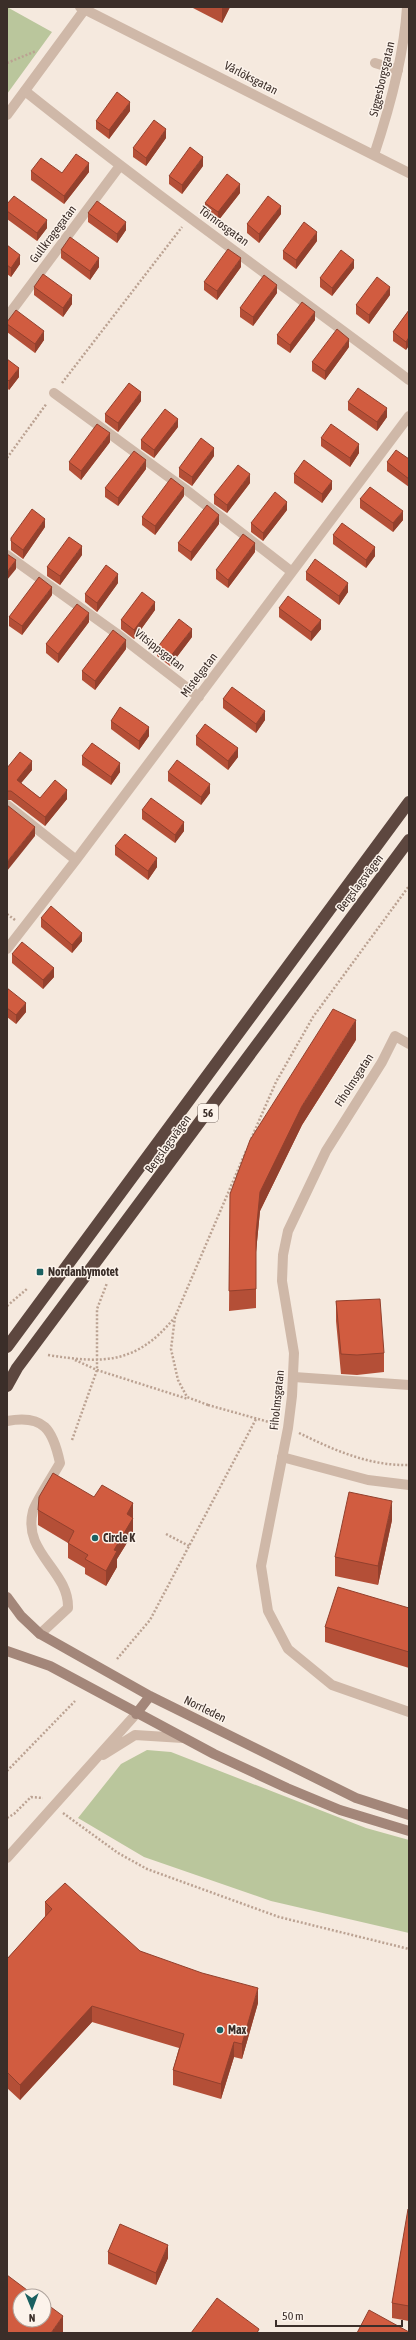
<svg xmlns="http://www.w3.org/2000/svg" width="416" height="2340" viewBox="0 0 416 2340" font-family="'Asap Condensed',sans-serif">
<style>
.green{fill:#bac69c}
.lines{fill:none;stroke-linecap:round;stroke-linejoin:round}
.path{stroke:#bba292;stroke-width:2.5;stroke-dasharray:2 2;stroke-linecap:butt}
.lane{stroke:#cfb8a8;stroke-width:10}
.street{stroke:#cfb8a8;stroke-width:10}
.secondary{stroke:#a38679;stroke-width:10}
.highway{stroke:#5d473f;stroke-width:12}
.wall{fill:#b44f37}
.shaded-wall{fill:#92402d}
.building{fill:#d15c40;stroke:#92402d}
.poi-dot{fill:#1a6061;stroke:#fcf3eb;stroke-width:1.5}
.labels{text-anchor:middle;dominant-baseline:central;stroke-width:3;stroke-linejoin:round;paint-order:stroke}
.shield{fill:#fcf3eb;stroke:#756963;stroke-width:1}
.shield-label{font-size:11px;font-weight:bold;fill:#3b2e29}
.street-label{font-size:12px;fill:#3b2e29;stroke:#fcf3eb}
.poi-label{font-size:12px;font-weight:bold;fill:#3b2e29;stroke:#fcf3eb;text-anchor:start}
</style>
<rect width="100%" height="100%" fill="#f5e9de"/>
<!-- green -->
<path class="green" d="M7,7L52,32L7,94Z
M147,1750L171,1752L366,1828L409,1840V1933L271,1901L144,1857L78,1818L121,1764Z"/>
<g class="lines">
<!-- path -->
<path class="path" d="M7,63L36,51
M62,383L182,227
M7,458L47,403
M7,914L15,920
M251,1139L276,1082L313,1017L409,886
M7,1306L28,1288
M48,1355C104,1364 137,1364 175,1317
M75,1360L97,1370L188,1399
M208,1405L187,1397L178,1380L171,1349L175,1317L246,1151
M208,1405L276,1424
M299,1433C334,1450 369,1466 409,1465
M72,1440L97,1370V1309L107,1283
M166,1534L189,1546
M117,1659L150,1620L256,1419
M7,1771L75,1701
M63,1813L118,1853L147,1869L279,1917L409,1949
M7,1818L14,1814L31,1797L43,1798"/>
<!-- lane -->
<path class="lane" d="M375,63L398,70
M7,115L85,9
M294,1377L409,1385
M7,1421C44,1414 53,1430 60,1463C54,1474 36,1501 33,1511C22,1553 69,1570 68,1608L40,1634
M282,1457L368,1480L409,1485"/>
<!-- street -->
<path class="street" d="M80,7L409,173
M25,91C150,191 281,284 409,380
M374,155C390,107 404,57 407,7
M7,317L119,167
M54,393L185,489L292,572
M7,555L116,633L199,697
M7,805L76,860
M7,949L76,860L409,416
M409,1044L395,1036L382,1062L326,1151L288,1231L283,1255L282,1281L294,1353L292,1396L288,1428L261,1566L268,1611L288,1649L332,1685L409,1712
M103,1755L135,1735L183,1738
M7,1858L136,1714"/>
<!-- secondary -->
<path class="secondary" d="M7,1597L21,1616L40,1634L150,1696L356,1798L409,1815
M7,1651L50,1666L214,1754L287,1788L340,1810L409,1831
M136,1714L150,1696"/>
<!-- highway -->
<path class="highway" d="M7,1347L409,802
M7,1386L17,1368L409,840"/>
</g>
<!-- wall -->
<path class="wall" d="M191,7H230L222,23Z
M130,111L109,139L96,129V121Z
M166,138L146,166L133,157V148Z
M203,166L182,194L169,184V176Z
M31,171L62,173L89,172L64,204L31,180Z
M240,193L218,221L205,211V203Z
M7,204L47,228L37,241L7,219Z
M88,213L126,230L117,243L88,222Z
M281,214L259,243L247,233V224Z
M317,241L296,269L283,259V251Z
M7,245L20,264L11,277L7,274Z
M61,250L99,267L90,280L61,258Z
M241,267L217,300L204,290V282Z
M354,268L332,296L320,287V278Z
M34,287L72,304L63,317L34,295Z
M277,293L253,326L240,317V308Z
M390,295L369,324L356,314V305Z
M409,310L406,350L393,341V332Z
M315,320L290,353L277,344V335Z
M7,322L44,340L35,353L7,332Z
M349,347L325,380L312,371V362Z
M7,359L19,377L9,390L7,388Z
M141,401L118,432L105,422V414Z
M348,402L387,417L377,431L348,410Z
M178,427L154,458L141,449V440Z
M321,438L359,453L350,467L321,446Z
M110,442L81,480L69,470V462Z
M214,456L192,486L179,477V468Z
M409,459V487L387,471V462Z
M146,469L118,506L105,497V488Z
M294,474L332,489L322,503L294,483Z
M250,483L227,513L214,504V495Z
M184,496L155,535L142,525V517Z
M360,499L403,520L393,532L360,508Z
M287,510L263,541L251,532V523Z
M219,524L191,561L178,551V543Z
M45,527L23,559L11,550V538Z
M333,535L375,556L366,568L333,544Z
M255,552L228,588L216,579V570Z
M82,555L60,585L47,576V567Z
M306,572L348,592L339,605L306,580Z
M118,583L97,612L85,602V594Z
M52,595L22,635L9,626V617Z
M279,608L321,629L311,641L279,617Z
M155,610L134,639L121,629V620Z
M89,622L58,663L46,653V644Z
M192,637L170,666L157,656V648Z
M126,649L95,690L82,680V671Z
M223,699L265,720L256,733L223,708Z
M111,721L149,736L139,750L111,729Z
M196,736L238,757L228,770L196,745Z
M82,756L120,772L111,785L82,765Z
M7,768L32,770L21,783L40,798L67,799L45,826L11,800H7Z
M168,772L210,793L201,805L168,781Z
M142,810L184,831L175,843L142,819Z
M115,846L157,867L148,880L115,855Z
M41,918L82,941L72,953L41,927Z
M12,954L54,977L43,989L12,963Z
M7,988L26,1012L16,1024L7,1017Z
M356,1040L302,1125L260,1211L256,1252V1308L229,1311L230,1194Z
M336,1301L384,1353V1372L357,1375L341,1374L336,1321Z
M94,1497L133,1503V1533L117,1559V1567L106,1586L85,1574V1568L68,1558V1543L38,1525V1510Z
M392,1520L378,1585L335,1576V1557Z
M409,1608V1668L325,1642V1627Z
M45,1902L140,1951L258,2003L242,2059L234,2057L221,2099L173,2085V2070L179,2048L92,2022L20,2100L7,2088V1959L45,1917Z
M409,2209V2321L392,2318V2303Z
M108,2252L168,2258L156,2285L108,2264Z"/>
<!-- shaded-wall -->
<path class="shaded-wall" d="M222,7H230L222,23Z
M130,102V111L109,139V130Z
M166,129V138L146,166V158Z
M203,157V166L182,194V185Z
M89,163V172L64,204V196Z
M240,184V193L218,221V212Z
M281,206V214L259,243V234Z
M47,220V228L37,241V233Z
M126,222V230L117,243V234Z
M317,232V241L296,269V260Z
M20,255V264L11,277V268Z
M99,258V267L90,280V271Z
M241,258V267L217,300V291Z
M354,260V268L332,296V288Z
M277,285V293L253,326V317Z
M390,287V295L369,324V315Z
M72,295V304L63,317V308Z
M315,312V320L290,353V345Z
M44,331V340L35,353V344Z
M409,337V346L406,350V342Z
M349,339V347L325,380V371Z
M19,368V377L9,390V381Z
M141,392V401L118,432V423Z
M387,408V417L377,431V422Z
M178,419V427L154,458V450Z
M110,433V442L81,480V471Z
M359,444V453L350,467V458Z
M214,448V456L192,486V477Z
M146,460V469L118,506V498Z
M250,474V483L227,513V505Z
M332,481V489L322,503V494Z
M184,488V496L155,535V526Z
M287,502V510L263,541V533Z
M403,511V520L393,532V523Z
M219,515V524L191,561V552Z
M45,519V527L23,559V550Z
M255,543V552L228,588V580Z
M82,546V555L60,585V576Z
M375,547V556L366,568V560Z
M16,560V569L7,580V572Z
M118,574V583L97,612V603Z
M348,583V592L339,605V596Z
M52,587V595L22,635V626Z
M155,602V610L134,639V630Z
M89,613V622L58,663V654Z
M321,620V629L311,641V632Z
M192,629V637L170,666V657Z
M126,640V649L95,690V681Z
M265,711V720L256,733V724Z
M149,727V736L139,750V741Z
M238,748V757L228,770V761Z
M32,761V770L17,788V780Z
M120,763V772L111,785V777Z
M210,784V793L201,805V797Z
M67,790V799L45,826V817Z
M184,822V831L175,843V835Z
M35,827V836L7,871V862Z
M157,858V867L148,880V871Z
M82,933V941L72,953V945Z
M54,968V977L43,989V980Z
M26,1003V1012L16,1024V1015Z
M356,1020V1040L302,1125L260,1211L256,1252V1308V1233L260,1192L302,1106Z
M392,1501V1520L378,1585V1566Z
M133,1503V1533L117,1559V1567L106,1586V1571L127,1514Z
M258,1988V2003L242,2059V2044Z
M92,2006V2022L20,2100V2085Z
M234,2042V2057L221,2099V2084Z
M168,2245V2258L156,2285V2273Z
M63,2316V2332L62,2333H51Z"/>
<!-- building -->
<path class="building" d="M117,92L130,102L109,130L96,121Z
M154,120L166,129L146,158L133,148Z
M190,147L203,157L182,185L169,176Z
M76,154L89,163L64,196L31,171L41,158L62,173Z
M227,174L240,184L218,212L205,203Z
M14,196L47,220L37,233L7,211V204Z
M268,196L281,206L259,234L247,224Z
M97,201L126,222L117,234L88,213Z
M304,222L317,232L296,260L283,251Z
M70,237L99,258L90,271L61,250Z
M7,245L20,255L11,268L7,265Z
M228,249L241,258L217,291L204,282Z
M341,250L354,260L332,288L320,278Z
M43,274L72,295L63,308L34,287Z
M264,275L277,285L253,317L240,308Z
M377,277L390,287L369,315L356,305Z
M302,302L315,312L290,345L277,335Z
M16,310L44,331L35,344L7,324V322Z
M409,310V337L406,342L393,332Z
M337,329L349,339L325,371L312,362Z
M7,359L19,368L9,381L7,379Z
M129,383L141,392L118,423L105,414Z
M358,388L387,408L377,422L348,402Z
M165,409L178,419L154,450L141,440Z
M97,424L110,433L81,471L69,462Z
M331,424L359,444L350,458L321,438Z
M201,438L214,448L192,477L179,468Z
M396,450L409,459V479L387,462Z
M134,451L146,460L118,498L105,488Z
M304,460L332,481L322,494L294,474Z
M238,465L250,474L227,505L214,495Z
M171,478L184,488L155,526L142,517Z
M370,487L403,511L393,523L360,499Z
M275,492L287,502L263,533L251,523Z
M207,505L219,515L191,552L178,543Z
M32,509L45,519L23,550L11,541V538Z
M342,523L375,547L366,560L333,535Z
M243,534L255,543L228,580L216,570Z
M69,537L82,546L60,576L47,567Z
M7,554L16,560L7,572Z
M315,559L348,583L339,596L306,572Z
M106,565L118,574L97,603L85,594Z
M39,577L52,587L22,626L9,617Z
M142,592L155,602L134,630L121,620Z
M288,596L321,620L311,632L279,608Z
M77,604L89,613L58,654L46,644Z
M179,619L192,629L170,657L157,648Z
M113,630L126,640L95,681L82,671Z
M232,687L265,711L256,724L223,699Z
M120,707L149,727L139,741L111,721Z
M205,724L238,748L228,761L196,736Z
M92,743L120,763L111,777L82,756Z
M20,752L32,761L17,780L40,798L55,780L67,790L45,817L11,791H7V768Z
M177,760L210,784L201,797L168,772Z
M151,798L184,822L175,835L142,810Z
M7,805L35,827L7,862Z
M125,834L157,858L148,871L115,846Z
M51,906L82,933L72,945L41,918Z
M22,942L54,968L43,980L12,954Z
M7,988L26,1003L16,1015L7,1008Z
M333,1009L356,1020L302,1106L260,1192L256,1233V1289L229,1291L230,1194L250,1140Z
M380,1299L384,1353L357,1355L341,1354L336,1301Z
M53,1473L94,1497L102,1485L133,1503L127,1514L133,1518L114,1550L117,1551L106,1571L85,1559L88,1555L68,1543L74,1531L38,1510L39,1497Z
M349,1492L392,1501L378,1566L335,1557Z
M338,1587L409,1608V1652L325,1627Z
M65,1883L140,1951L202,1973L258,1988L242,2044L234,2042L221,2084L173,2070L184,2034L92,2006L20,2085L7,2072V1959L52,1909L45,1902Z
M408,2209H409V2306L392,2303Z
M120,2224L168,2245L156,2273L108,2252Z
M7,2275L35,2296H20V2320H44V2302L63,2316L51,2333H7Z
M217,2298L259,2329L257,2333H191Z
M369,2310L409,2332V2333H357Z"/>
<!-- markers -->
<g class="poi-dot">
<rect x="36" y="1268" width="8" height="8" rx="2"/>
<circle cx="95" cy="1538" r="4"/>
<circle cx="220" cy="2030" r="4"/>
</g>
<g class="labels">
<!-- shield labels -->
<rect class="shield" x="198" y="1104" width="20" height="18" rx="3"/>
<g class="shield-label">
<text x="208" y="1113">56</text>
</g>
<!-- street labels -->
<g class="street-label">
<text transform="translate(251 78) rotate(27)">Vårlöksgatan</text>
<text transform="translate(382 79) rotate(-77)">Siggesborgsgatan</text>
<text transform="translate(224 226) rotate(36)">Törnrosgatan</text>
<text transform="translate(53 234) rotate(-53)">Gullkragegatan</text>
<text transform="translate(160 650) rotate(38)">Vitsippsgatan</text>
<text transform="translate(199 675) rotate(-53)">Mistelgatan</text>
<text transform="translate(360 883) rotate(-53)">Bergslagsvägen</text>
<text transform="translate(354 1080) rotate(-57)">Fiholmsgatan</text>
<text transform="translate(168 1144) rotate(-54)">Bergslagsvägen</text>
<text transform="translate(277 1400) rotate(-84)">Fiholmsgatan</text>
<text transform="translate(205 1709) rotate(26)">Norrleden</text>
</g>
<!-- poi labels -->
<g class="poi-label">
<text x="48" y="1272">Nordanbymotet</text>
<text x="103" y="1538">Circle K</text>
<text x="228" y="2030">Max</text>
</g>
</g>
<!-- border -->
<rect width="416" height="2340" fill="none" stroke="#3b2e29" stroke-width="16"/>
<!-- north arrow -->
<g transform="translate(32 2308) rotate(179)"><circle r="19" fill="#fcf3eb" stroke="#afa49d"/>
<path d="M0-3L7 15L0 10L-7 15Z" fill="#1a6061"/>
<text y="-6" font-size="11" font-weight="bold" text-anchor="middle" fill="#3b2e29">N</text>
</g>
<!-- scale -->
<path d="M276 2320v6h126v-6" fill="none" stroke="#3b2e29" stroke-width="2"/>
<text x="282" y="2320" font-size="12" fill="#3b2e29" stroke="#fcf3eb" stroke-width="3" paint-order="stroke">50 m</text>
</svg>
